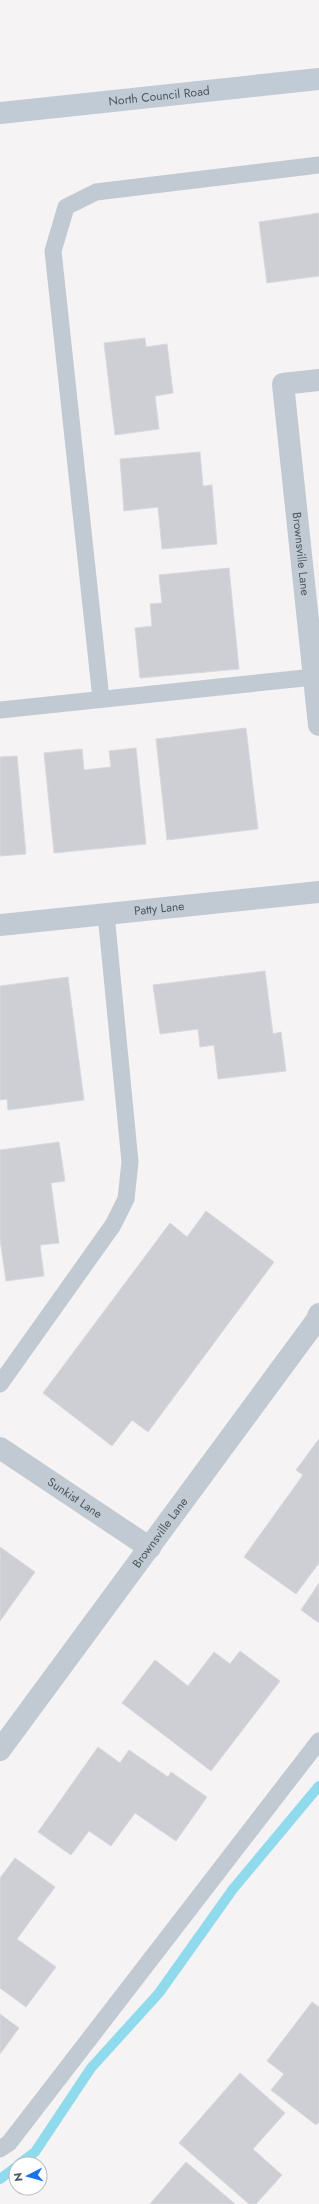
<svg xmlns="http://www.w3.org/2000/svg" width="319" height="2204" viewBox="0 0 319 2204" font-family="Jost,sans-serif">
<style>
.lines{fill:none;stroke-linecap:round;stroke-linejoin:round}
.stream{stroke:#90daee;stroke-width:10}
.building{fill:#cdcfd5;stroke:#d7d9de}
.service{stroke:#c1cad2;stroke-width:17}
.minor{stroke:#c1cad2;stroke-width:22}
.secondary{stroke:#c1cbd6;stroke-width:22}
.labels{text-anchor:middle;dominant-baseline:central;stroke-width:4;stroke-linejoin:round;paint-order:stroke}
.street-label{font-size:12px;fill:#4a5661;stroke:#fff}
</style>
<rect width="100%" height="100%" fill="#f5f3f3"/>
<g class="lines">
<!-- stream -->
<path class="stream" d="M19,2164L35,2152L91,2068L159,1993L233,1889L319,1786
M0,2179L16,2167"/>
</g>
<!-- building -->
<path class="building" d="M319,213V276L267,283L259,222Z
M145,338L146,347L167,344L173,393L155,396L159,429L115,435L104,343Z
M200,452L203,486L212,485L217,544L162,549L158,507L124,511L120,459Z
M229,568L239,669L140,678L135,628L152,626L150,604L162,603L159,575Z
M246,728L258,829L167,840L156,739Z
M136,748L146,844L54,853L44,753L82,749L84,770L111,767L109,751Z
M17,756L26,854L0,856V757Z
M265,971L273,1034L281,1032L286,1071L218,1079L214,1045L200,1047L198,1029L160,1034L153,985Z
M68,977L84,1100L8,1110L7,1099L0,1100V986Z
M59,1142L65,1181L51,1183L59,1243L40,1245L44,1276L6,1281L0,1239V1150Z
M206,1211L274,1262L148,1432L132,1420L112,1446L43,1393L170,1223L187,1237Z
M319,1439V1563L296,1594L244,1557L303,1475L296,1470Z
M0,1547L35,1572L0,1621Z
M319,1583V1623L301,1610Z
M240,1651L280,1681L211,1771L122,1703L155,1660L188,1686L214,1652L230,1664Z
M98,1747L120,1763L129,1750L168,1777L171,1772L207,1797L176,1841L135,1813L111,1846L89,1831L71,1855L38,1832Z
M15,1858L55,1887L17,1939L56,1967L26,2007L0,1988V1878Z
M312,2002L319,2007V2122L316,2125L271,2090L284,2074L267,2061Z
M0,2014L19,2028L0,2054Z
M240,2073L285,2113L253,2149L282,2175L256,2204H249L179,2143Z
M186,2162L235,2204H150Z"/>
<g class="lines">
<!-- service -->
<path class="service" d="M101,699L53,251L66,207L96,192L319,165
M0,710L314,677
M0,1384L113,1225L126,1199L130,1162L106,914
M0,2149L9,2143L319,1741"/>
<!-- minor -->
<g class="minor">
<path id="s1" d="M319,380L283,384L319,725"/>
<path id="s2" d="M0,925L319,892"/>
<path id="s3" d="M0,1448L150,1548"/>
<path id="s4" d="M0,1750L316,1321L319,1314"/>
</g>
<!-- secondary -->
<path class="secondary" id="s5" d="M0,113L319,79"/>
</g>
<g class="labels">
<!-- street labels -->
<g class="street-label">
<text stroke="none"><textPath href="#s5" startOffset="160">North Council Road</textPath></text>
<text stroke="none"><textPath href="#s1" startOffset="207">Brownsville Lane</textPath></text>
<text stroke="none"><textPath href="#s2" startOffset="160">Patty Lane</textPath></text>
<text stroke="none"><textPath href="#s3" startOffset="90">Sunkist Lane</textPath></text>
<text stroke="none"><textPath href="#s4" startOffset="270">Brownsville Lane</textPath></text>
</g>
</g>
<!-- north arrow -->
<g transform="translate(28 2176) rotate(264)"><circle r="19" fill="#ffffff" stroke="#b7bbc0"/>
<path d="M0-3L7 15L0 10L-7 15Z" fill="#1a73e8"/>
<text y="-6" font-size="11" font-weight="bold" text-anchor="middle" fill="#4a5661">N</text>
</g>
</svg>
